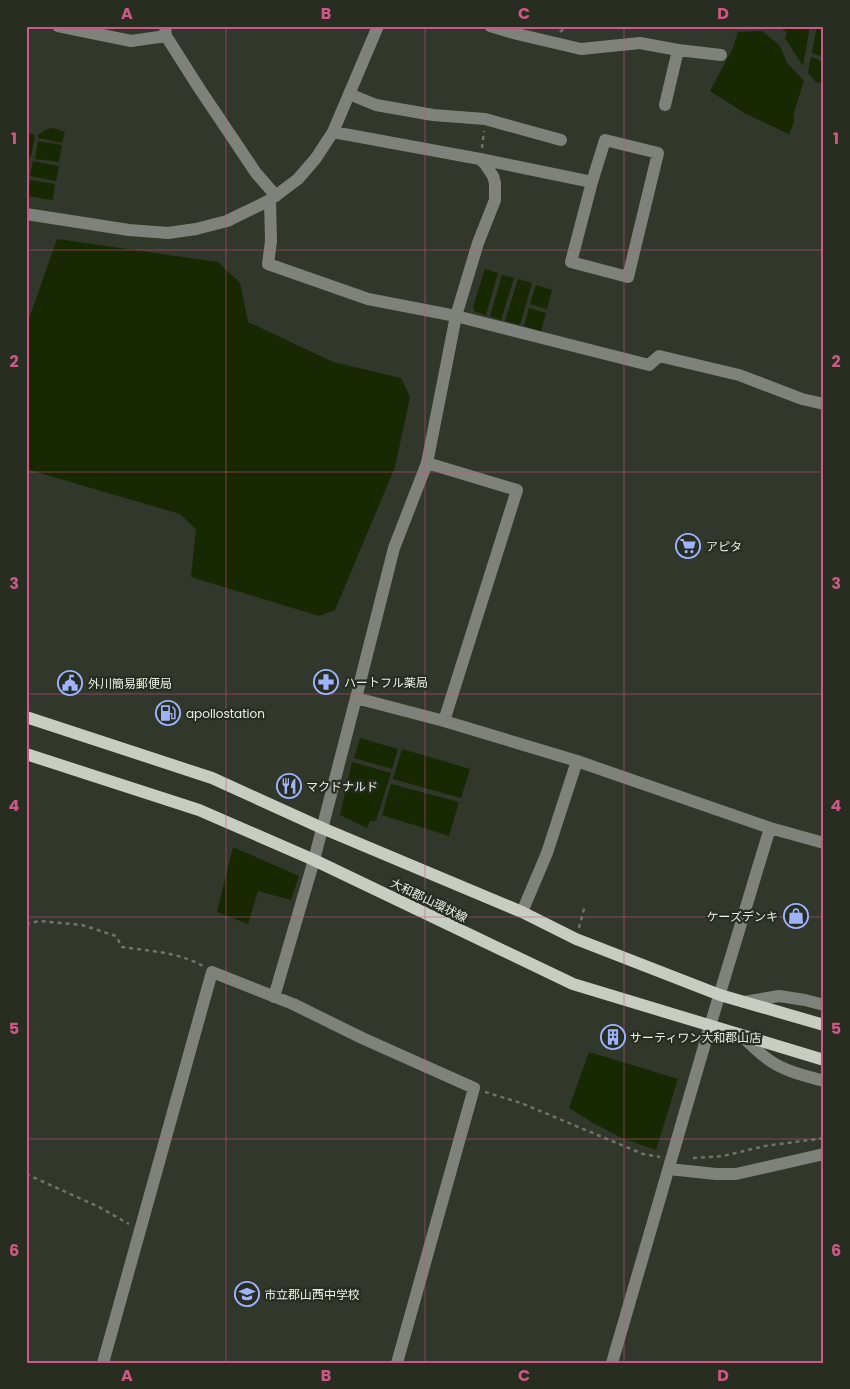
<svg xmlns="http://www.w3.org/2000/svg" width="850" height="1389" viewBox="0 0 850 1389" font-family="Poppins,'Noto Sans JP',sans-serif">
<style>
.water{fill:#182803}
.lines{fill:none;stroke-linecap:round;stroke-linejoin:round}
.path{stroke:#6e7469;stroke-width:2.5;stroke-dasharray:4 4;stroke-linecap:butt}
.minor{stroke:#7e827b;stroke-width:12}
.major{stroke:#c7cec1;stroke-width:12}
.grid{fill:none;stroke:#ce5885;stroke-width:1;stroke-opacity:0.55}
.labels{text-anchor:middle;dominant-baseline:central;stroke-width:4.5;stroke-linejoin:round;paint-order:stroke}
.poi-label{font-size:12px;fill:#ebefe7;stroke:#272d21;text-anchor:start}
.street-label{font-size:12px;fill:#ebefe7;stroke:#272d21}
.neatline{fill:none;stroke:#ce5885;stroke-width:2}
.grid-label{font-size:16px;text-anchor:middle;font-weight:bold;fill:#ce5885}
</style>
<rect width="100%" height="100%" fill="#31372b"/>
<!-- water -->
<path class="water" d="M776,26H810L803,66L785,38L787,32Z
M817,26H824V57L812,53Z
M762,31L780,46L787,63L804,81L794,112V122L789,134L746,114L710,91L732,50L738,32Z
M811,57L824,62V84L816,82L808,73Z
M53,128L65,132L62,143L38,138L39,134L47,129Z
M26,133L35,135L31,157H26Z
M38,141L62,145L59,162L35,159Z
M33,161L59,166L56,181L30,176Z
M30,180L55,184L53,200L27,196Z
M57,239L218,262L240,283L248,322L333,362L401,378L410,397L395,467L335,610L319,616L191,577L196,529L180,514L26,469V327Z
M485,269L498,273L486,315L475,312L473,307Z
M502,275L514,278L501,320L490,316Z
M518,279L532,283L520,325L505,321Z
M536,285L552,290L547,309L530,304Z
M529,308L546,313L541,331L524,326Z
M360,738L398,749L392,769L354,758Z
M402,749L470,769L461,798L393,779Z
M352,762L391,773L376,821H370L367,828L340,815Z
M391,784L459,802L449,836L382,815Z
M233,847L299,876L291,900L258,891L248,924L217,912Z
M589,1052L678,1079L656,1150L624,1139L593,1123L569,1108Z"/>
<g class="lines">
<!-- path -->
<path class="path" d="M560,32L568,26
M482,148L484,131
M26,924L39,921L82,925L116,936L122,947C149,951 178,952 203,966
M579,928L585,905
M485,1092L521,1103L643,1154L660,1157
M693,1158L723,1156L765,1146L824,1138
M26,1174L99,1207L129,1224"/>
<!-- minor -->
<path class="minor" d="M58,26L131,41L166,36
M165,26L166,36L199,88L256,173L276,196
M490,26L517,34L581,49L640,43L678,50L665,105
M678,50L721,55
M349,94L376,105L433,115L485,119L561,140
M605,140L658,153L628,277L571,262L592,182Z
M480,159L592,182
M270,200L271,241L268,264L368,299L456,316L649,365L659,356L739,375L802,399L824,404
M26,214L129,230L168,233L196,229L227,221L270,200L298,179L316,158L333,132L378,26
M427,463L517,490L444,721
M356,698L444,721L577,761L770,828L824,843
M522,912L547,853L577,761
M274,997L314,860L356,698L394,548L427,463L456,316L478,243L495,200V183L493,176L485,164L480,159L333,132
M744,1002L779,996L805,1000L824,1005
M742,1036C751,1045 761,1055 772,1062C787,1072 807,1076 824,1081
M669,1169L716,1174H736L824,1154
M103,1363L212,972L293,1004L362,1038L474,1088L397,1363
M612,1363L710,1026L770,828"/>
<!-- major -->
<path class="major" d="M26,717L212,778L322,828L522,912L576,939L720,995L824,1025
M26,754L199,810L314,860L573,984L824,1060"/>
</g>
<!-- grid -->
<path class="grid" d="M226,26V1363M425,26V1363M624,26V1363M26,250H824M26,472H824M26,694H824M26,917H824M26,1139H824"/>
<!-- icons -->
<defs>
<symbol id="supermarket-ring" viewBox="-11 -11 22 22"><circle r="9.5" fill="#272d21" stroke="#9fb3fd" stroke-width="1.5"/><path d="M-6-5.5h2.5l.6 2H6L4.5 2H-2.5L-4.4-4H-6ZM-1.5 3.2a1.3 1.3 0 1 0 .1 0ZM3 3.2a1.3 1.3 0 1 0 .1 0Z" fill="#9fb3fd"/></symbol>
<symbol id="pharmacy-ring" viewBox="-11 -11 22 22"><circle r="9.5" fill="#272d21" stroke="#9fb3fd" stroke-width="1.5"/><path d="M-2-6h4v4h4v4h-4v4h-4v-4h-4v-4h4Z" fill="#9fb3fd"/></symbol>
<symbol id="civic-ring" viewBox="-11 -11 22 22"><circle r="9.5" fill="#272d21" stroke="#9fb3fd" stroke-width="1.5"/><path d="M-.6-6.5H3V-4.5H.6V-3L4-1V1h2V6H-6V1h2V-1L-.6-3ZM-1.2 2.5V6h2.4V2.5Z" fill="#9fb3fd"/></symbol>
<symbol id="fuel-ring" viewBox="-11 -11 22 22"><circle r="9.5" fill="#272d21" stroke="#9fb3fd" stroke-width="1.5"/><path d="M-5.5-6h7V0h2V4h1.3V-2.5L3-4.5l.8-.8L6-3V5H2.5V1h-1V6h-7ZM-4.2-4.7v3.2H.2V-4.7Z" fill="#9fb3fd"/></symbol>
<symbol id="restaurant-ring" viewBox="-11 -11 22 22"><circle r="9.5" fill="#272d21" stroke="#9fb3fd" stroke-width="1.5"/><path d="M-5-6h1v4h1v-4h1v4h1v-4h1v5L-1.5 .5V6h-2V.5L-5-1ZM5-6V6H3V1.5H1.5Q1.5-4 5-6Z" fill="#9fb3fd"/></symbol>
<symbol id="shop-ring" viewBox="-11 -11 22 22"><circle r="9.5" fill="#272d21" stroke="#9fb3fd" stroke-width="1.5"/><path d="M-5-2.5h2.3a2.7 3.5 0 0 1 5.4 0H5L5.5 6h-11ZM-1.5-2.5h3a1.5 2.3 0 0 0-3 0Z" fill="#9fb3fd"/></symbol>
<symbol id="building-ring" viewBox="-11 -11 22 22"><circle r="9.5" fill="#272d21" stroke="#9fb3fd" stroke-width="1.5"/><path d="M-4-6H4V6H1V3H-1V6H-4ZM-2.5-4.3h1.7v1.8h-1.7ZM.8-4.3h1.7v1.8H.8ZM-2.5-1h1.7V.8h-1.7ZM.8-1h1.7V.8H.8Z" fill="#9fb3fd"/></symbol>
<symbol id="school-ring" viewBox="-11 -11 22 22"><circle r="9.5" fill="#272d21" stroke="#9fb3fd" stroke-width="1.5"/><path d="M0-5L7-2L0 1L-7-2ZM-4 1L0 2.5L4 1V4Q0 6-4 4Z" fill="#9fb3fd"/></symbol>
</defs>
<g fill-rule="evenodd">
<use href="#supermarket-ring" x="674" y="532" width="28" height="28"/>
<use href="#pharmacy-ring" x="312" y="668" width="28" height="28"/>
<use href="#civic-ring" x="56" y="669" width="28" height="28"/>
<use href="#fuel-ring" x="154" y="699" width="28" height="28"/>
<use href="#restaurant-ring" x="275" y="772" width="28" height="28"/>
<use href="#shop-ring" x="782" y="902" width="28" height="28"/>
<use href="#building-ring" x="599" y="1023" width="28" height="28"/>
<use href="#school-ring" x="233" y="1280" width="28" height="28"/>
</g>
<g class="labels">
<!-- poi labels -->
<g class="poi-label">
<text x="706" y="546">アピタ</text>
<text x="344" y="682">ハートフル薬局</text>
<text x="88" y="683">外川簡易郵便局</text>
<text x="186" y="713">apollostation</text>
<text x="306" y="786">マクドナルド</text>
<text x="778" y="916" text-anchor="end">ケーズデンキ</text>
<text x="630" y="1037">サーティワン大和郡山店</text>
<text x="264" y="1294">市立郡山西中学校</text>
</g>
<!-- street labels -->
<g class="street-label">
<text transform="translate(429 900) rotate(26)">大和郡山環状線</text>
</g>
</g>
<!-- border -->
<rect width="850" height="1389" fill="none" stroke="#272d21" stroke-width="55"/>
<rect x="28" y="28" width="794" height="1334" class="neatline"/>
<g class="grid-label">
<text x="127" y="19">A</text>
<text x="326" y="19">B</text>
<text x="524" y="19">C</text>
<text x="723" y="19">D</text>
<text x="14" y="144">1</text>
<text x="836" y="144">1</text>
<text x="14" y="367">2</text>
<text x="836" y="367">2</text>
<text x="14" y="589">3</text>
<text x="836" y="589">3</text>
<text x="14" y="811">4</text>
<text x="836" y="811">4</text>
<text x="14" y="1034">5</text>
<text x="836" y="1034">5</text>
<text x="14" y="1256">6</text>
<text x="836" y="1256">6</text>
<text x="127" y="1381">A</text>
<text x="326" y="1381">B</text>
<text x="524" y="1381">C</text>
<text x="723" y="1381">D</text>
</g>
</svg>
